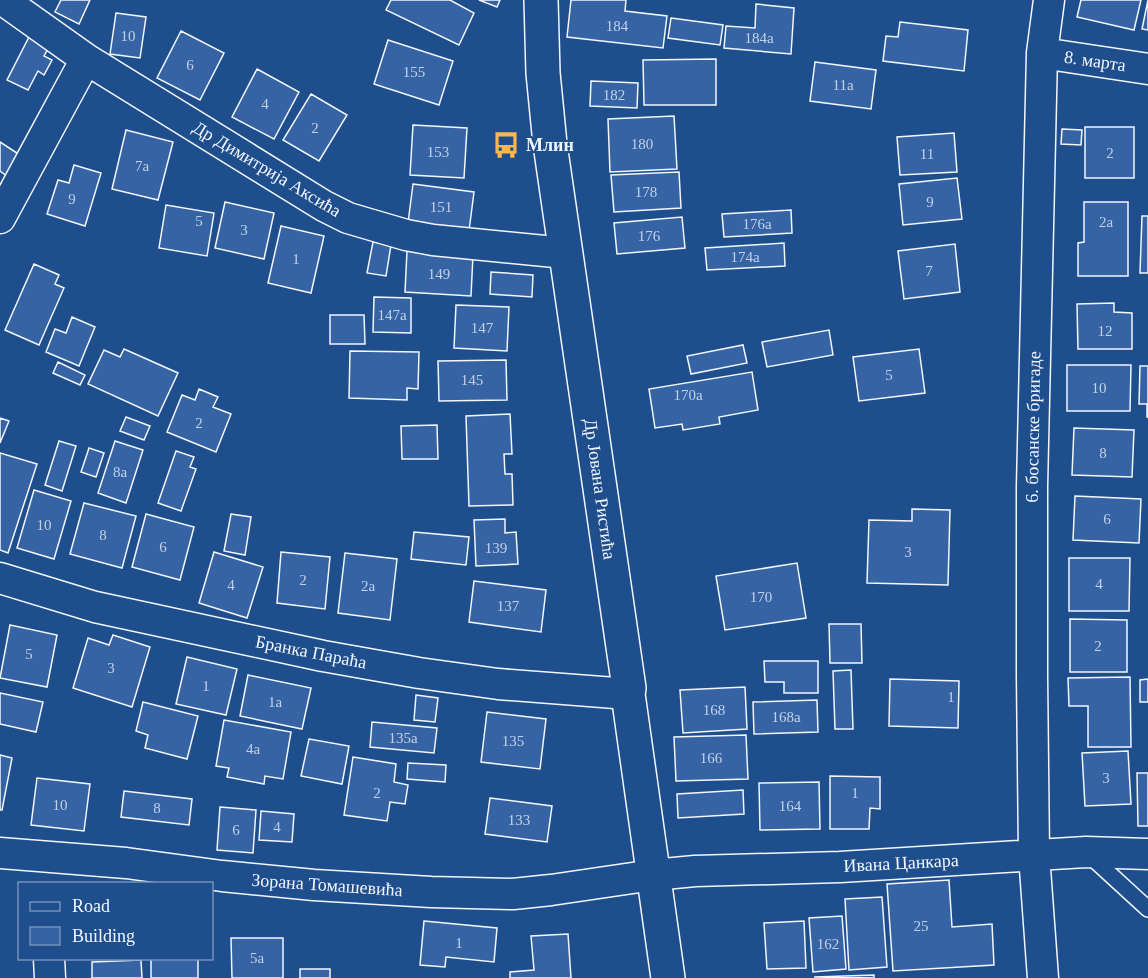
<svg xmlns="http://www.w3.org/2000/svg" width="1148" height="978" viewBox="0 0 1148 978" font-family="'Times New Roman',serif">
<style>
.building{fill:#3563a3;stroke:#f2f6ff;stroke-width:1.5}
.lines{fill:none;stroke-linecap:round;stroke-linejoin:round}
.service-casing{stroke:#f2f6ff;stroke-width:18}
.minor-casing{stroke:#f2f6ff;stroke-width:33}
.tertiary-casing{stroke:#f2f6ff;stroke-width:36}
.service{stroke:#1f4e8c;stroke-width:15}
.minor{stroke:#1f4e8c;stroke-width:30}
.tertiary{stroke:#1f4e8c;stroke-width:33}
.labels{text-anchor:middle;dominant-baseline:central;stroke-width:4.5;stroke-linejoin:round;paint-order:stroke}
.number-label{font-size:15px;fill:#c3d1e8}
.street-label{font-size:18px;fill:#f2f6ff;stroke:#1f4e8c}
.poi-label{font-size:18px;font-weight:bold;fill:#f2f6ff;stroke:#1f4e8c;text-anchor:start}
</style>
<rect width="100%" height="100%" fill="#1f4e8c"/>
<!-- building -->
<path class="building" d="M61,0H90L79,24L55,12Z
M391,0H450L474,13L459,45L386,10Z
M479,0H500L497,7Z
M571,0H626L625,11L667,16L663,48L567,37Z
M1081,0H1141L1134,30L1077,17Z
M1148,0V30L1142,29Z
M756,4L794,8L791,54L724,48L726,26L755,28Z
M116,13L146,17L140,58L110,54Z
M671,18L723,25L720,45L668,38Z
M900,22L968,30L964,71L883,61L886,36L898,37Z
M181,31L224,53L200,100L157,78Z
M29,37L49,47L44,56L52,60L44,75L38,71L28,90L7,80Z
M388,40L453,61L439,105L374,84Z
M716,59V105H644L643,60Z
M815,62L876,70L871,109L810,101Z
M257,69L299,92L274,139L232,117Z
M591,81L638,83L637,108L590,106Z
M311,94L347,115L319,161L283,140Z
M674,116L677,169L610,172L608,119Z
M413,125L467,128L464,178L410,175Z
M1085,127H1134V178H1085Z
M1062,129L1082,130L1081,145L1061,144Z
M126,130L173,142L158,200L112,189Z
M954,133L957,172L900,175L897,137Z
M0,142L20,155L7,176L0,171Z
M74,165L101,173L85,226L47,214L58,180L69,183Z
M679,172L681,208L614,212L611,175Z
M957,178L962,219L903,225L899,184Z
M413,184L474,192L469,231L408,223Z
M225,202L274,213L264,259L215,248Z
M1084,202H1128V276H1078V243L1084,242Z
M166,205L214,213L207,256L159,248Z
M791,210L792,233L724,237L722,214Z
M1142,216H1148V273H1140Z
M682,217L685,248L617,254L614,223Z
M281,226L324,236L311,293L268,283Z
M373,242L391,245L386,276L367,273Z
M784,243L785,266L707,270L705,248Z
M955,244L960,292L904,299L898,251Z
M407,251L473,255L471,296L405,292Z
M34,264L59,275L55,284L64,288L39,345L5,330Z
M491,272L533,275L532,297L490,294Z
M374,297L411,298V333L373,332Z
M1114,303V312L1132,313V349H1078L1077,304Z
M456,305L509,307L507,351L454,348Z
M330,315H364L365,344H330Z
M72,317L95,327L79,366L46,352L55,329L66,333Z
M829,330L833,355L767,367L762,342Z
M743,345L747,363L691,374L687,356Z
M124,349L178,373L158,416L88,384L104,350L120,357Z
M919,349L925,393L859,401L853,357Z
M350,351L419,352L418,389L407,388V400L349,398Z
M506,360L507,400L439,401L438,361Z
M58,362L85,375L80,385L53,373Z
M1067,365H1131L1130,411H1067Z
M1140,366H1148V417H1147V404H1139Z
M752,372L758,410L719,417L720,424L683,430L682,424L655,428L649,389Z
M199,389L218,397L213,407L231,414L216,452L167,432L182,395L195,400Z
M510,414L512,454H504L505,474H512L513,505L469,506L466,416Z
M126,417L150,426L144,440L120,431Z
M0,418L9,421L0,443Z
M437,425L438,459H402L401,426Z
M1074,428L1134,430L1132,477L1072,475Z
M59,441L76,446L62,491L45,485Z
M115,441L143,450L126,503L98,493Z
M89,448L104,453L96,477L81,472Z
M176,451L194,457L190,467L196,469L181,511L158,503Z
M0,453L37,464L8,553L0,550Z
M34,490L71,501L54,559L17,548Z
M1075,496L1141,499L1139,543L1073,540Z
M84,503L136,516L122,568L70,554Z
M912,509L950,510L948,585L867,583L869,520L912,521Z
M146,514L194,527L180,580L132,567Z
M231,514L251,517L245,555L224,551Z
M505,519V533L516,532L518,564L476,566L474,520Z
M414,532L469,537L466,565L411,559Z
M214,552L263,567L247,618L199,603Z
M281,552L330,557L325,609L277,603Z
M345,553L397,559L390,620L338,613Z
M1069,558H1130L1129,611H1069Z
M797,563L806,618L725,630L716,576Z
M474,581L546,590L541,632L469,622Z
M1070,619L1127,620V672H1070Z
M829,624H861L862,663H830Z
M10,625L57,635L47,687L0,678Z
M113,635L150,647L132,707L73,688L88,638L109,645Z
M187,657L237,669L226,715L176,704Z
M764,661H818V693H784V682H765Z
M851,670L853,729H835L833,671Z
M248,675L311,688L302,729L240,716Z
M1130,677L1131,747H1088V706H1069L1068,678Z
M890,679L959,681L958,728L889,726Z
M1148,679V702H1140V680Z
M745,687L747,729L683,733L680,690Z
M0,693L43,702L36,732L0,724Z
M416,695L438,698L435,722L414,720Z
M817,700L818,732L754,734L753,702Z
M143,702L198,716L187,759L145,748L148,735L136,731Z
M487,712L546,719L540,769L481,762Z
M224,720L291,732L283,779L265,776L264,784L227,777L229,768L216,766Z
M372,722L437,728L434,753L370,747Z
M746,735L748,779L676,781L674,737Z
M309,739L349,746L342,784L301,776Z
M1128,751L1131,804L1085,806L1082,753Z
M0,755L12,758L2,810H0Z
M353,757L396,764L394,782L408,785L405,804L390,802L387,821L344,815Z
M408,763L446,765L445,782L407,779Z
M1137,773H1148V826H1138Z
M830,776L880,777V809L870,808L869,829H830Z
M37,778L90,784L84,831L31,825Z
M819,782L820,829L760,830L759,783Z
M743,790L744,814L678,818L677,794Z
M124,791L192,799L189,825L121,817Z
M490,798L552,806L547,842L485,834Z
M220,807L256,810L253,853L217,850Z
M261,811L294,814L292,842L259,840Z
M949,880L952,927L992,924L994,965L893,971L887,884Z
M882,897L887,967L849,970L845,899Z
M842,916L846,969L813,972L809,918Z
M424,921L497,928L494,962L446,957L445,967L420,965Z
M804,921L806,968L767,969L764,923Z
M568,934L571,978H510V972L534,970L531,936Z
M231,938H283V978H232Z
M151,958H198V978H151Z
M141,960L142,978H92V962Z
M300,969H330V978H300Z
M874,975V978L814,977Z"/>
<g class="lines">
<defs>
<path id="service" d="M1088,854L1148,909"/>
<path id="minor" d="M3,0L86,59L324,206L348,218L406,235L433,240L565,253
M1042,53L1148,69
M0,218L86,59
M0,578L95,607L323,656L419,673L498,684L628,694
M0,853L126,863L222,876L314,885L431,892L513,894L551,890L653,875L695,871L840,867L1086,852L1148,854
M49,958L50,978
M1043,978L1034,855L1032,675V487L1042,53L1049,0"/>
<path id="tertiary" d="M541,0L543,73L550,144L629,688L628,694L668,978"/>
</defs>
<!-- service casing -->
<use href="#service" class="service-casing"/>
<!-- minor casing -->
<use href="#minor" class="minor-casing"/>
<!-- tertiary casing -->
<use href="#tertiary" class="tertiary-casing"/>
<!-- service -->
<use href="#service" class="service"/>
<!-- minor -->
<use href="#minor" class="minor"/>
<!-- tertiary -->
<use href="#tertiary" class="tertiary"/>
</g>
<!-- icons -->
<defs>
<symbol id="bus-bare" viewBox="-9 -9 18 18"><path d="M-5-6H5V4H4V6H2V4H-2V6H-4V4H-5ZM-3.5-4V0h7V-4ZM-3.5 1.2v1.5H-2V1.2ZM2 1.2v1.5H3.5V1.2Z" fill="#ffb74d" stroke="#1f4e8c" stroke-width="2.5" paint-order="stroke"/></symbol>
</defs>
<g fill-rule="evenodd">
<use href="#bus-bare" x="487" y="126" width="38" height="38"/>
</g>
<g class="labels">
<!-- number labels -->
<g class="number-label">
<text x="617" y="26">184</text>
<text x="128" y="36">10</text>
<text x="759" y="38">184a</text>
<text x="190" y="65">6</text>
<text x="414" y="72">155</text>
<text x="843" y="85">11a</text>
<text x="614" y="95">182</text>
<text x="265" y="104">4</text>
<text x="315" y="128">2</text>
<text x="642" y="144">180</text>
<text x="438" y="152">153</text>
<text x="1110" y="153">2</text>
<text x="927" y="154">11</text>
<text x="142" y="166">7a</text>
<text x="646" y="192">178</text>
<text x="72" y="199">9</text>
<text x="930" y="202">9</text>
<text x="441" y="207">151</text>
<text x="199" y="221">5</text>
<text x="1106" y="222">2a</text>
<text x="757" y="224">176a</text>
<text x="244" y="230">3</text>
<text x="649" y="236">176</text>
<text x="745" y="257">174a</text>
<text x="296" y="259">1</text>
<text x="929" y="271">7</text>
<text x="439" y="274">149</text>
<text x="392" y="315">147a</text>
<text x="482" y="328">147</text>
<text x="1105" y="331">12</text>
<text x="889" y="375">5</text>
<text x="472" y="380">145</text>
<text x="1099" y="388">10</text>
<text x="688" y="395">170a</text>
<text x="199" y="423">2</text>
<text x="1103" y="453">8</text>
<text x="120" y="472">8a</text>
<text x="1107" y="519">6</text>
<text x="44" y="525">10</text>
<text x="103" y="535">8</text>
<text x="163" y="547">6</text>
<text x="496" y="548">139</text>
<text x="908" y="552">3</text>
<text x="303" y="580">2</text>
<text x="1099" y="584">4</text>
<text x="231" y="585">4</text>
<text x="368" y="586">2a</text>
<text x="761" y="597">170</text>
<text x="508" y="606">137</text>
<text x="1098" y="646">2</text>
<text x="29" y="654">5</text>
<text x="111" y="668">3</text>
<text x="206" y="686">1</text>
<text x="951" y="697">1</text>
<text x="275" y="702">1a</text>
<text x="714" y="710">168</text>
<text x="786" y="717">168a</text>
<text x="403" y="738">135a</text>
<text x="513" y="741">135</text>
<text x="253" y="749">4a</text>
<text x="711" y="758">166</text>
<text x="1106" y="778">3</text>
<text x="377" y="793">2</text>
<text x="855" y="793">1</text>
<text x="60" y="805">10</text>
<text x="790" y="806">164</text>
<text x="157" y="808">8</text>
<text x="519" y="820">133</text>
<text x="277" y="827">4</text>
<text x="236" y="830">6</text>
<text x="921" y="926">25</text>
<text x="459" y="943">1</text>
<text x="828" y="944">162</text>
<text x="257" y="958">5a</text>
</g>
<!-- street labels -->
<g class="street-label">
<text transform="translate(1095 61) rotate(8)">8. марта</text>
<text transform="translate(267 169) rotate(31)">Др Димитрија Аксића</text>
<text transform="translate(1033 427) rotate(-89)">6. босанске бригаде</text>
<text transform="translate(600 489) rotate(82)">Др Јована Ристића</text>
<text transform="translate(311 652) rotate(11)">Бранка Параћа</text>
<text transform="translate(901 863) rotate(-3)">Ивана Цанкара</text>
<text transform="translate(327 885) rotate(4)">Зорана Томашевића</text>
</g>
<!-- poi labels -->
<g class="poi-label">
<text x="526" y="145">Млин</text>
</g>
</g>
<!-- legend -->
<rect x="18" y="882" width="195" height="78" fill="#1f4e8c" stroke="#7391ba" stroke-width="1.5"/>
<rect x="30" y="902" width="30" height="9" fill="#1f4e8c" stroke="#7391ba" stroke-width="1.5"/>
<text x="72" y="912" font-size="18" fill="#f2f6ff">Road</text>
<rect x="30" y="927" width="30" height="18" fill="#3563a3" stroke="#7391ba" stroke-width="1.5"/>
<text x="72" y="942" font-size="18" fill="#f2f6ff">Building</text>
</svg>
